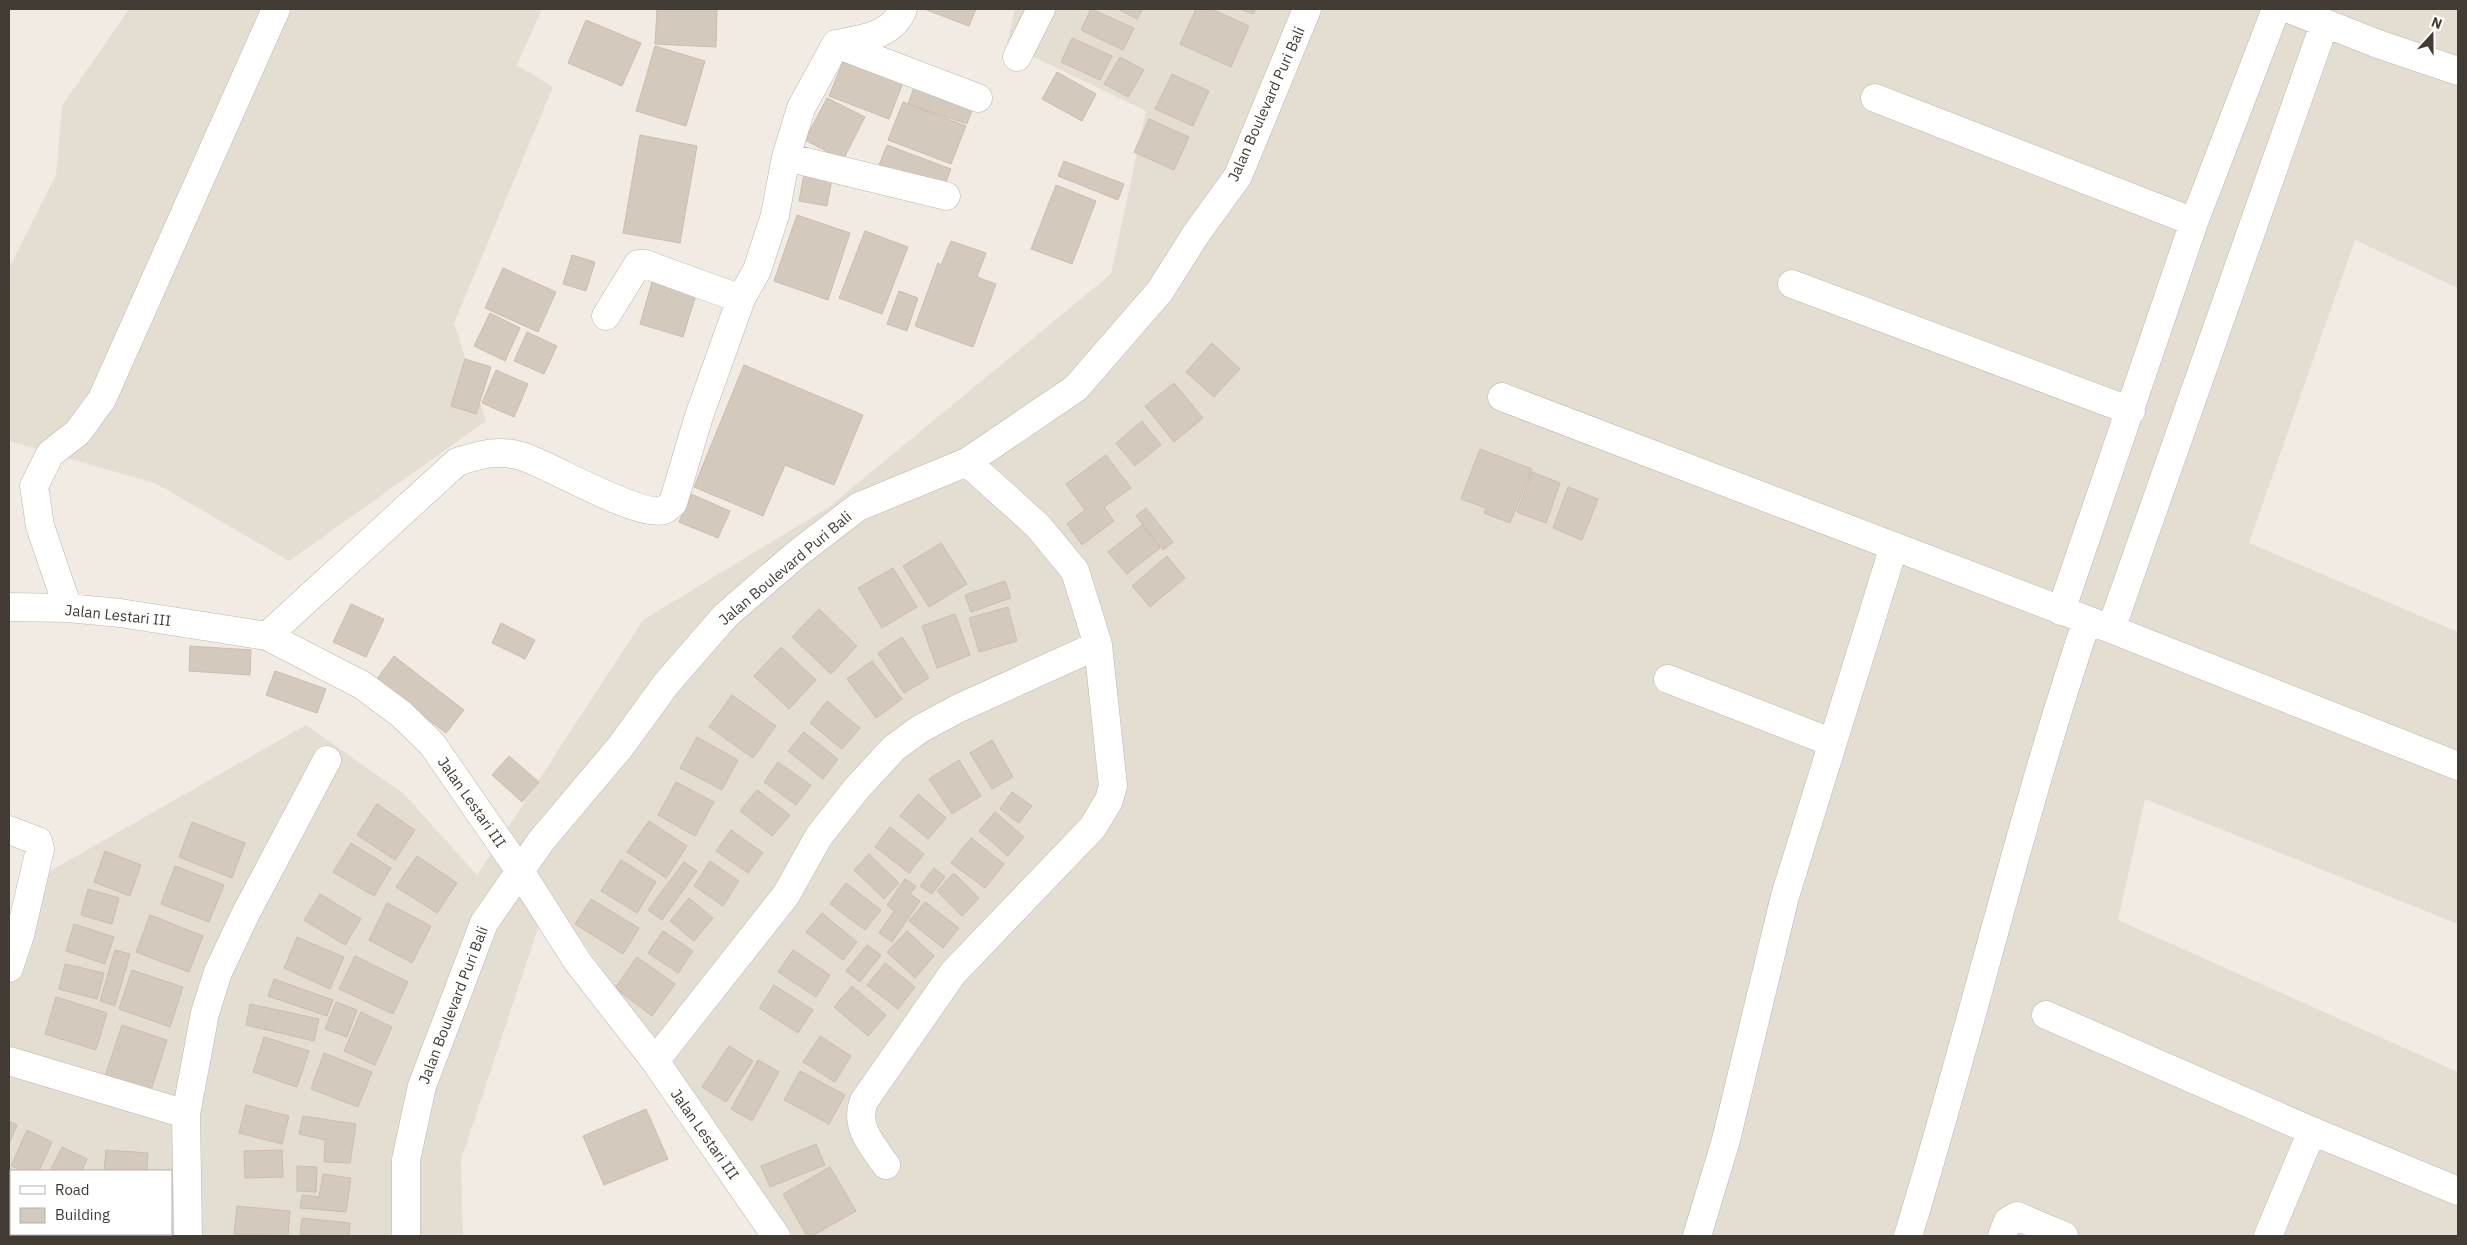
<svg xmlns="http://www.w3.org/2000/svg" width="2467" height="1245" viewBox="0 0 2467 1245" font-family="'IBM Plex Sans',sans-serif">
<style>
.residential{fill:#e4ddd2;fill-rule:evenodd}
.building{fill:#d4c9bd;stroke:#ccbdad}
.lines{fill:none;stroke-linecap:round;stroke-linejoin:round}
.minor-casing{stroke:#beb5aa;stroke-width:29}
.minor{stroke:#fff;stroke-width:28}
.labels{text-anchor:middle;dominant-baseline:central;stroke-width:4;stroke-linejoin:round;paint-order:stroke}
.street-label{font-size:15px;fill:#423b34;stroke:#fff}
</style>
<rect width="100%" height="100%" fill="#f1ebe4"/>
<!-- residential -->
<path class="residential" d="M129,9H542L517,65L553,87L454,323L486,421L289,561L157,484L9,441V268L56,175L62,106Z
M1015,9H2458V288L2355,240L2249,543L2458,632V924L2145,799L2118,920L2458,1072V1236H793L549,895L461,1160L463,1236H9V922L35,927L43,875L306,725L404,794L477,875L643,620L829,507L1111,274L1146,111L1007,44ZM11,1171H171V1234H11Z"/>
<!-- building -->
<path class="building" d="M657,9H717L716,47L655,44Z
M924,9H976L969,26Z
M1091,9L1134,28L1123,50L1081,30Z
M1118,9H1143L1137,19Z
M1196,9H1211L1249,26L1231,67L1180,44Z
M1240,9H1256L1253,14Z
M586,20L641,43L622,86L568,63Z
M1072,38L1112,56L1100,80L1061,62Z
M655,46L705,61L686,126L636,111Z
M847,52L906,75L889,119L829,96Z
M1120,57L1144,70L1128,97L1104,84Z
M1057,72L1096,94L1082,121L1042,99Z
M1172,74L1209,91L1193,126L1155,109Z
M917,79L976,99L967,124L908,104Z
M827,98L865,117L843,160L805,140Z
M903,102L966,126L951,164L888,140Z
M1149,119L1189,137L1174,170L1134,152Z
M640,135L697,146L680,243L623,233Z
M887,145L951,169L943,189L879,165Z
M1064,161L1124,184L1118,200L1058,176Z
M805,168L833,173L827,206L799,201Z
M1056,185L1096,201L1072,264L1031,249Z
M797,215L850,233L828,300L774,281Z
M865,231L908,247L882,314L839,298Z
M951,241L986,253L977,277L996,284L973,347L915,326L938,263L941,265Z
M572,255L595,262L586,291L563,284Z
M503,268L556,292L538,332L485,308Z
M652,282L696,295L683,337L640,324Z
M899,291L918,298L907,331L887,324Z
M490,313L520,328L505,361L474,346Z
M527,332L557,346L544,374L514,361Z
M1212,343L1240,369L1214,397L1186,372Z
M465,359L491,367L476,414L451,406Z
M744,365L863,415L834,485L785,465L763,516L694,487Z
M496,370L528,384L514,417L482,403Z
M1174,383L1203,418L1174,442L1145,406Z
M1142,421L1161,445L1135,466L1116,443Z
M1480,449L1532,469L1510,523L1484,513L1486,508L1461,499Z
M1106,455L1131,488L1104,507L1114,521L1082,545L1067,524L1085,510L1066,484Z
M1532,472L1560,483L1546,523L1517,512Z
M1568,487L1598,499L1582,540L1553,528Z
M691,494L730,511L718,538L679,522Z
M1146,508L1173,542L1163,550L1136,516Z
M1142,525L1160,548L1127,574L1108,552Z
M941,543L967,584L929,607L903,566Z
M1167,556L1185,578L1150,607L1132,586Z
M893,568L917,607L882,628L858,588Z
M1005,581L1011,598L971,612L965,595Z
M351,604L384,619L366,657L333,642Z
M1008,607L1017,641L979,652L969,618Z
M819,609L857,646L831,674L792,637Z
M955,614L970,655L937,668L922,626Z
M501,623L535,640L525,659L492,643Z
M902,637L929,678L904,693L878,653Z
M190,646L251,650L250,675L189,671Z
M781,647L816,680L789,709L754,676Z
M394,656L464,710L446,733L376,680Z
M872,661L902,699L876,718L847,679Z
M275,671L326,689L317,713L266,695Z
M732,695L776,726L753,758L709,727Z
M827,701L860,728L842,749L810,723Z
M804,732L838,759L823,779L788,751Z
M697,737L738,760L722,790L680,768Z
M992,740L1013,777L992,789L970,753Z
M509,756L539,782L522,802L492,775Z
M959,760L981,796L952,814L929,779Z
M778,762L811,785L796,805L764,782Z
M676,782L714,802L695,836L658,815Z
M757,790L790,815L772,836L740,811Z
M1012,792L1032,806L1019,823L1000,809Z
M918,794L946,818L928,839L900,816Z
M377,804L415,830L395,860L357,835Z
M995,812L1024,837L1008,856L979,831Z
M649,821L687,846L666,878L627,852Z
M192,822L245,843L232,878L179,857Z
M890,827L924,854L909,873L875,847Z
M731,830L763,853L748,873L716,851Z
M971,838L1004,864L985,888L951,863Z
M351,843L391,868L374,896L333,872Z
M105,851L141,865L130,896L94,882Z
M869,854L899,883L884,899L854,870Z
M417,856L457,883L437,913L396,887Z
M621,860L656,882L637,913L601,891Z
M710,861L739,881L723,906L694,886Z
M684,862L697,871L662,920L648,910Z
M175,866L224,885L209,922L161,904Z
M934,868L945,877L932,894L920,886Z
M954,873L979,898L962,916L937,891Z
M905,879L916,886L910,894L920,901L892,942L879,933L894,911L887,905Z
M846,883L881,910L865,930L830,904Z
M88,889L119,898L112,924L81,915Z
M320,894L361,919L345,945L304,920Z
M689,898L713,918L694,941L670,921Z
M591,899L639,928L623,954L575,924Z
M925,902L959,928L943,948L909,921Z
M387,903L431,926L412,963L369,940Z
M822,913L857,942L843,960L806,932Z
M150,915L203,936L189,972L136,952Z
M74,924L114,937L105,964L66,951Z
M663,931L693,951L678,973L648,953Z
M907,931L934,956L915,978L887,952Z
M297,937L344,957L330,989L284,968Z
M867,945L881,955L860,982L846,971Z
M115,950L130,954L115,1006L100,1001Z
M793,950L830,975L816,997L778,972Z
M355,956L408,982L393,1014L339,989Z
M637,957L675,984L652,1016L615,988Z
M885,963L915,987L898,1009L867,985Z
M65,964L104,973L97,999L59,989Z
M132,970L183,987L170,1027L119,1009Z
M274,979L333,1000L327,1016L268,996Z
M774,985L813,1010L798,1033L759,1008Z
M852,986L886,1015L868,1036L834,1007Z
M56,997L107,1013L96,1050L45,1034Z
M336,1002L357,1010L347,1037L325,1029Z
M250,1004L319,1019L314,1041L246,1025Z
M361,1012L392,1027L375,1065L344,1051Z
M122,1025L167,1040L149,1097L103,1082Z
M820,1036L851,1056L835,1082L803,1062Z
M264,1037L309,1051L297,1087L253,1072Z
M729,1046L753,1061L726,1102L702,1087Z
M324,1053L372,1072L358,1107L311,1089Z
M758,1060L779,1072L752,1121L731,1109Z
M800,1071L845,1095L829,1124L784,1100Z
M246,1105L289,1116L282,1144L239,1133Z
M646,1109L668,1159L604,1185L583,1136Z
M303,1116L356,1124L350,1163L324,1162L325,1140L299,1134Z
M9,1121L17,1125L9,1144Z
M27,1130L52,1142L39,1171H23L11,1166Z
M816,1144L825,1165L770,1187L761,1166Z
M62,1147L87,1159L82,1171H50Z
M106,1150L148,1153L147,1171H104Z
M282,1150L283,1177L245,1178L244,1151Z
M297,1166L317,1167L316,1192L297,1191Z
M830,1167L856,1211L812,1236H807L783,1194Z
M323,1174L351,1178L346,1212L300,1208L302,1195L319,1197Z
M9,1191L11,1192L9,1211Z
M237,1206L290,1211L288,1236L234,1234Z
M302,1218L350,1223L349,1236L300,1235Z
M11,1223V1234H36L35,1236H9Z
M46,1234H81L80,1236H45Z"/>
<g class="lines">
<defs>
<path id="minor" d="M2289,9L2378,44L2458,71
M836,44C861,39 893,36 903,9
M1017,57L1041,9
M1875,98L2194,222
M786,157L946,196
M1792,284L2131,411
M606,316L638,264H645L741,299
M1502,397L2111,629L2458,766
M9,607L68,608L120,613L267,636L362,685L401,714L432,744L520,871L577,961L655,1061L776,1236
M68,608L40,526L34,486L50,454L78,432L102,399L276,9
M2061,611L2194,222L2276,9
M2111,629L2324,25
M267,636L457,462C478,455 499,449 521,456C549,464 639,519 664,510C667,509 670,505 673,503L699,416L741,299L757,270L775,215L786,157L801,108L836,44L978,98
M1668,679L1831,742
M9,830L38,841L40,849L20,935L9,968
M2046,1015L2312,1131L2458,1191
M9,1061L186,1114
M655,1061L786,895L819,836L857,788L894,748L920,729L959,708L1098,645
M886,1165C872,1145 854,1126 864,1101L953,973L1093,827L1109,800L1113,786L1098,645L1075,571L1038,526L967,462
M188,1236L186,1114L205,1013L218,972L246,913L327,760
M406,1236V1160L422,1086L484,923L541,841L621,746L666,684L726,615L798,553L858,507L967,462L1076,388L1160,291L1196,234L1238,176L1307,9
M1697,1236L1726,1140L1785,896L1894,546
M1908,1236C1971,1032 2019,822 2087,620
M2002,1236L2008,1221L2017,1216L2064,1236
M2268,1236L2312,1131"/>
</defs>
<!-- minor casing -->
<use href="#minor" class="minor-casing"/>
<!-- minor -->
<use href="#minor" class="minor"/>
</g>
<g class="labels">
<!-- street labels -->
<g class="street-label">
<text transform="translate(1266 104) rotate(-66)">Jalan Boulevard Puri Bali</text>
<text transform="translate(785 568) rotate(-40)">Jalan Boulevard Puri Bali</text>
<text transform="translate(118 615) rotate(6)">Jalan Lestari III</text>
<text transform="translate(472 802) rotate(55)">Jalan Lestari III</text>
<text transform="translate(453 1005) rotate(-69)">Jalan Boulevard Puri Bali</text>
<text transform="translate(705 1134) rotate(55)">Jalan Lestari III</text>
</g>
</g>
<!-- border -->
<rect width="2467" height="1245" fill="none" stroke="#423b34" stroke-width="20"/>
<!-- legend -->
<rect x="10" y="1170" width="162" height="65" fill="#ffffff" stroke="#b3b1ae"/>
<rect x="20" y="1186" width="25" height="8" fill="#ffffff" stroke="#b3b1ae"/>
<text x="55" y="1195" font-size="15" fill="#423b34">Road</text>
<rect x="20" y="1208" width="25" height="15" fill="#d4c9bd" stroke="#b3b1ae"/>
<text x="55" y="1220" font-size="15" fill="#423b34">Building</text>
<!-- north arrow -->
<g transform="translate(2432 35) rotate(21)" stroke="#ffffff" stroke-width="4" paint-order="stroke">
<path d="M0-4L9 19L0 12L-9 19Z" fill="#423b34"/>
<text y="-8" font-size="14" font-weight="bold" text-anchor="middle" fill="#423b34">N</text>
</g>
</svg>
